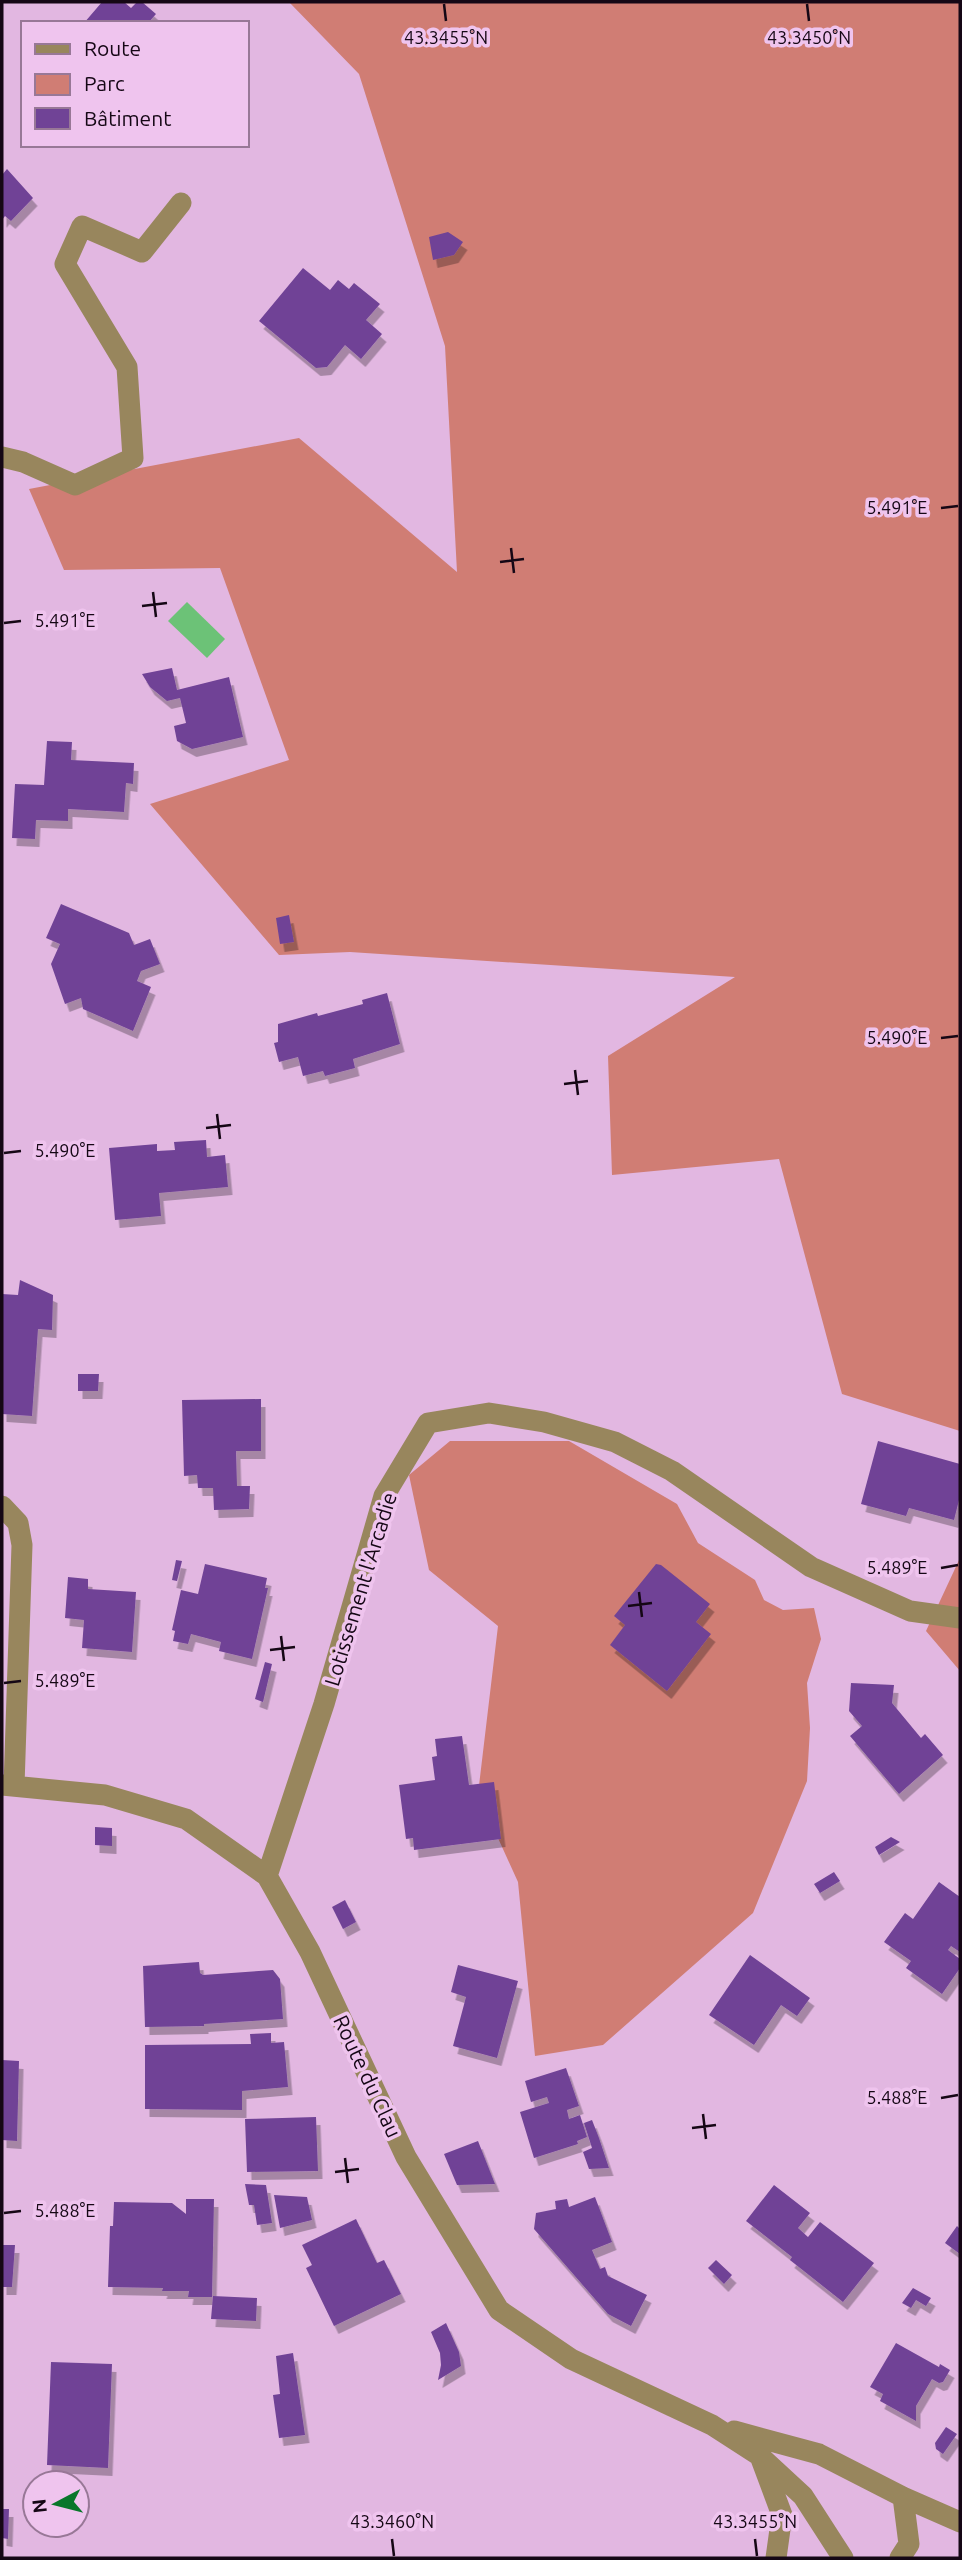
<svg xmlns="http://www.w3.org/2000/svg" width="962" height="2560" viewBox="0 0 962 2560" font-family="Ubuntu,sans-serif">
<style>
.green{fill:#d07d74}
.water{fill:#6cc277}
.building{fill:#704396;filter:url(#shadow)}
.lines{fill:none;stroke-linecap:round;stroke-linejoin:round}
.minor{stroke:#98865d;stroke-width:21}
.ticks{fill:none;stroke:#150715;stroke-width:2.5}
.labels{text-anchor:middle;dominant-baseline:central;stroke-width:7;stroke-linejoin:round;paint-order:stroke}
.street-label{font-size:21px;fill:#150715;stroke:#efc4ee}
.ticks-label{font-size:18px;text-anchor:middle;fill:#150715;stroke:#efc4ee;stroke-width:7;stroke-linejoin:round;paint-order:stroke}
</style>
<defs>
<filter id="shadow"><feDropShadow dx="4.5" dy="8" stdDeviation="0" flood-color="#0004"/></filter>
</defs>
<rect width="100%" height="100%" fill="#e2b7e1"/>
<!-- green -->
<path class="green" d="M289,2H960V1431L842,1394L779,1159L612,1175L608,1056L735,977L350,952L279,955L150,804L289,760L220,568L64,570L29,489L299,438L457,572L445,346L359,74Z
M450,1441H569L677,1504L698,1543L755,1580L764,1600L783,1610L814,1608L821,1639L807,1683L810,1728L807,1781L753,1913L603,2045L535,2056L518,1882L478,1794L498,1626L429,1570L409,1475Z
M960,1558V1671L926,1631Z"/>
<!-- water -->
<path class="water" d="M187,602L225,639L207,658L168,621Z"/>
<!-- building -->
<path class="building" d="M102,2H124L131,8L137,2H142L156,14L148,23H84Z
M7,169L33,198L11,221L5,216L2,220V175Z
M448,232L463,242L454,255L433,260L429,237Z
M303,268L330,290L338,280L349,289L354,283L380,304L366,320L382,334L361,359L345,345L327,367L316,368L259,321Z
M172,668L177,690L229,677L243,737L192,749L177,741L174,726L186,723L180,698L167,701L150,687L142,674Z
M47,741L72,742L71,760L134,763L133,784L126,783L124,812L68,809V821L36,820L35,839L12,838L15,784L44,785Z
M61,904L129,933L134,945L150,939L160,964L141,971L137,981L151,987L133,1031L83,1009L81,998L65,1004L51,964L60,944L46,938Z
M289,915L294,942L280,944L276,918Z
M387,993L400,1044L353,1059L355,1068L325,1076L323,1071L303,1076L298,1057L279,1062L274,1043L278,1042V1024L317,1013L318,1016L363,1004L362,1000Z
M206,1140L207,1157L225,1155L228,1187L159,1193L161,1216L115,1220L109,1148L157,1144V1151L175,1150L174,1142Z
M20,1280L53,1295L52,1330L38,1329L32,1416L2,1414V1294L18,1295Z
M78,1374H99L98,1391H78Z
M261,1399V1451H236L237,1486H250L249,1509L214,1510L213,1488H198L197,1475L184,1476L182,1400Z
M878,1441L960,1464V1496L954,1520L909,1508L906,1516L861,1504Z
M176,1560L182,1561L177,1581L172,1580Z
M205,1564L267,1578L265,1588H268L252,1659L219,1651L221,1642L191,1634L188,1644L173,1641L175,1631L172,1630L181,1590L198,1594Z
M656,1564L661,1565L710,1604L696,1622L711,1634L667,1691L610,1645L625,1625L614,1616Z
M68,1577L88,1579V1589L136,1592L132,1652L82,1648L84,1620L65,1618Z
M265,1662L272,1664L263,1702L255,1699Z
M851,1683L894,1685L892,1703L921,1738L925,1734L943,1755L899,1794L850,1736L862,1726L849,1711Z
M462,1736L469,1785L494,1782L501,1839L414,1850L413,1838L406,1839L399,1785L435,1780L432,1757L437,1756L435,1739Z
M95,1827L112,1828V1846L95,1845Z
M891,1837L900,1842L879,1855L875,1847Z
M834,1872L840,1881L820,1893L814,1884Z
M939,1882L960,1897V1952L951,1946L948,1950L960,1959V1968L942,1994L906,1968L911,1961L884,1942L905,1913L913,1919Z
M345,1900L356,1922L343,1929L332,1907Z
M750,1955L810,1998L797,2016L781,2005L754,2045L709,2015Z
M199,1962L200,1973L203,1975L273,1970L280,1979L283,2019L204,2024V2026L145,2027L143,1966Z
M458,1965L518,1981L497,2058L453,2046L466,1997L451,1992Z
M271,2033V2043L284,2042L288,2087L242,2091V2110L145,2109V2045L251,2044L250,2034Z
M2,2060L19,2061L17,2141L2,2140Z
M566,2068L579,2106L567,2110L569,2119L580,2115L587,2137L577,2141L578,2144L534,2158L520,2112L549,2103L547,2097L531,2102L525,2081Z
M316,2117L318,2171L247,2172L245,2119Z
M592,2120L599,2138L609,2168L589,2169L583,2152L592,2148L584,2123Z
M478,2141L495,2184L457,2185L444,2154Z
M245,2184L266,2185L272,2223L257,2225L254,2205H249Z
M774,2185L810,2213L798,2228L808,2237L820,2222L874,2263L843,2302L790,2260L792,2257L746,2221Z
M274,2195L307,2197L312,2220L280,2228Z
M595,2197L612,2242L592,2250L600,2269L605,2267L608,2276L647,2295L631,2326L608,2314L534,2229L536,2213L556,2209L555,2201L567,2199L569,2207Z
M186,2199H214L212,2297H188L189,2291H162L163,2288L108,2287L110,2226H113L114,2202L172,2203L186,2214Z
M356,2219L377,2263L384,2260L401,2294L334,2326L306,2268L312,2265L302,2245Z
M957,2226L960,2229V2254L945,2243Z
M2,2245H15L12,2287H2Z
M716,2260L732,2275L724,2284L708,2268Z
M913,2288L931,2298L926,2306L916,2300L911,2308L902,2303Z
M213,2296L257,2298L256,2321L211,2319Z
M446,2323L459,2352L461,2366L438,2380L441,2365L440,2353L431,2332Z
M896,2343L939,2367L940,2364L950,2370L943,2382L939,2383L932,2379L916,2406V2421L880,2401L883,2394L870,2387Z
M293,2353L305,2435L279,2438L273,2395L280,2394L276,2356Z
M51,2362L112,2364L108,2468L47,2465Z
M946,2427L957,2434L943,2454L936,2449L935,2443Z
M2,2509H9L8,2539L2,2538Z"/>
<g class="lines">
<!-- minor -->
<path class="minor" d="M2,457L23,462L75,485L133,458L127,367L65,264L82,226L142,252L181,203
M2,1506L18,1523L22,1545L14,1786
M2,1785L105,1795L186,1819L267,1876L310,1952L406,2157L499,2310L571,2359L712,2425L760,2456L782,2515L776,2558
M267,1876L324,1704L384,1496L428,1423L489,1413L544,1422L615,1442L672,1471L811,1567L910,1611L960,1618
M734,2431L819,2454L903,2497L960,2522
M764,2460L803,2496L843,2558
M900,2558L909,2544L903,2497"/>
</g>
<!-- ticks -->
<path class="ticks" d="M444,4L446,21M807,4L809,21M941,508L958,506M511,548L514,573M500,562L524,559M153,592L156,617M142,606L167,603M4,623L21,621M941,1038L958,1036M575,1070L578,1095M564,1084L588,1081M217,1114L220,1139M206,1128L231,1125M4,1153L21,1151M941,1568L958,1565M639,1592L642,1617M628,1606L652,1603M281,1636L284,1661M270,1650L295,1647M4,1683L21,1681M941,2098L958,2095M703,2114L706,2139M692,2128L716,2125M345,2158L348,2183M335,2172L359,2169M4,2213L21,2211M392,2539L394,2556M755,2539L757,2556"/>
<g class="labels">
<!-- street labels -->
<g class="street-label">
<text transform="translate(360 1589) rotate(-73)">Lotissement l'Arcadie</text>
<text transform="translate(368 2076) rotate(65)">Route du Clau</text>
</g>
</g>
<g class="ticks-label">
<text x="446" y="44">43.3455°N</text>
<text x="809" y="44">43.3450°N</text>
<text x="897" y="514">5.491°E</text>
<text x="65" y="627">5.491°E</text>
<text x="897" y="1044">5.490°E</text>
<text x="65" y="1157">5.490°E</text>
<text x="897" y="1574">5.489°E</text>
<text x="65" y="1687">5.489°E</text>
<text x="897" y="2104">5.488°E</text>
<text x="65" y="2217">5.488°E</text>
<text x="392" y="2528">43.3460°N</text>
<text x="755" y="2528">43.3455°N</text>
</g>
<!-- border -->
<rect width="962" height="2560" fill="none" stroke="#150715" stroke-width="7"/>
<!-- legend -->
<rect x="21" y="21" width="228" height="126" fill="#efc4ee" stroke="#987897" stroke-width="2"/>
<rect x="35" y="44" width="35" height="10" fill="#98865d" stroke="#987897" stroke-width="2"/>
<text x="84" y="56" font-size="21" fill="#150715">Route</text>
<rect x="35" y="74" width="35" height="21" fill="#d07d74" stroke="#987897" stroke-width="2"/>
<text x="84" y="91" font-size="21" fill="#150715">Parc</text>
<rect x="35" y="108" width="35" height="21" fill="#704396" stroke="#987897" stroke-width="2"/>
<text x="84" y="126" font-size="21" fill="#150715">Bâtiment</text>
<!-- north arrow -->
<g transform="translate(56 2504) rotate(263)"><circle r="33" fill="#efc4ee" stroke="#987897" stroke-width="2"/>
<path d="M0-5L12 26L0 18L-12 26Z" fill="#09772b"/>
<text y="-10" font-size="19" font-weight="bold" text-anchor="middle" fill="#150715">N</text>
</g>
</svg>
